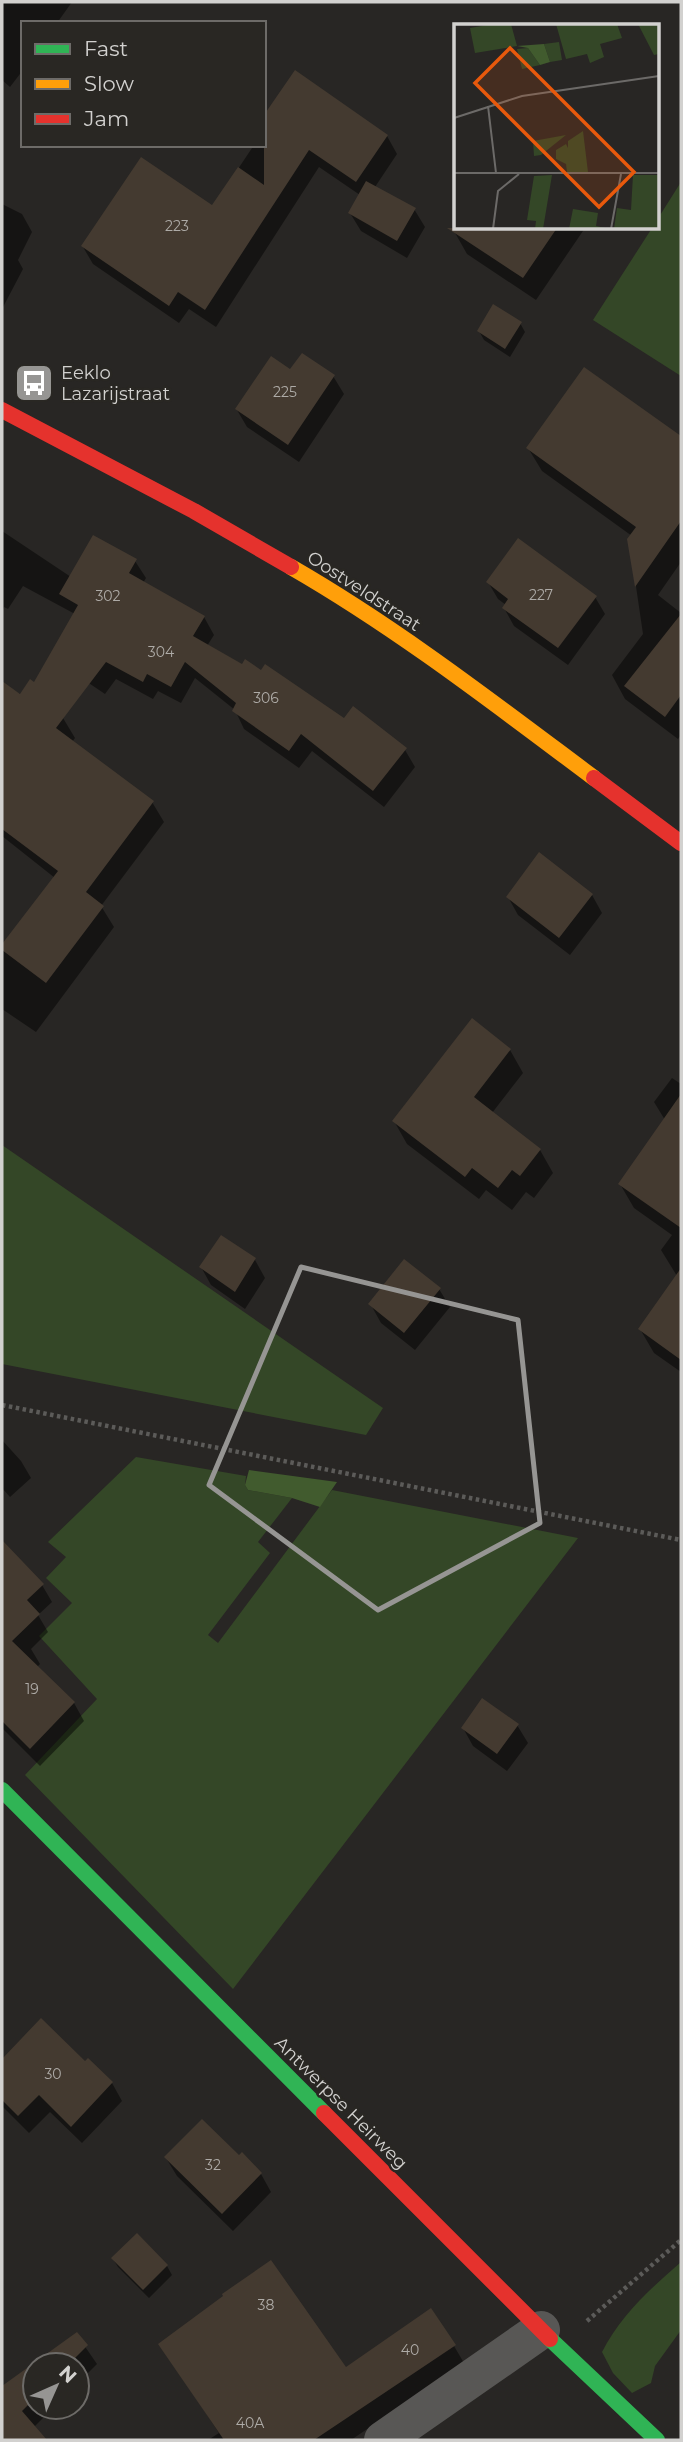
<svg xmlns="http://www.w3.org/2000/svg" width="683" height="2442" viewBox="0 0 683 2442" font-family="Montserrat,sans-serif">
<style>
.green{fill:#344727}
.forest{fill:#415b2e}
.shadow{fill:#0007}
.building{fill:#443a30}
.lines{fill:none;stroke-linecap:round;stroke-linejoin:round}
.path{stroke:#5c5b59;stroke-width:4.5;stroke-dasharray:3.5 3.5;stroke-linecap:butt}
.street{stroke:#585755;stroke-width:38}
.fast{stroke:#30b455;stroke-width:16}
.slow{stroke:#ff9f0a;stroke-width:16}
.jam{stroke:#e5322d;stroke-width:16}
.marked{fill:none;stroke:#969593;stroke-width:5;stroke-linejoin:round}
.labels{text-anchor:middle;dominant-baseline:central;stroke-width:5;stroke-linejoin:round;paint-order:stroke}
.number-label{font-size:14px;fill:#aeaba7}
.poi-label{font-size:18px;fill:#d2d1cf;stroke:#292723;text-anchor:start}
.street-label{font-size:18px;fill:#d2d1cf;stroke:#292723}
.inset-road{fill:none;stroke:#6c6a68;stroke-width:2}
.view{fill:#e8590c;fill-opacity:0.15;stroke:#e8590c;stroke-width:3.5}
.inset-edge{fill:none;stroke:#d2d1cf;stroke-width:3.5}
</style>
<rect width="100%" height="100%" fill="#282624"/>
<!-- green -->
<path class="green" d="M681,182V376L593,320L652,228H657V220Z
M2,1145L383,1408L366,1435L2,1364Z
M136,1457L246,1476L245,1485L248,1490L292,1498L258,1542L270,1553L208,1635L218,1643L332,1490L578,1538L233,1989L25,1775L97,1699L39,1636L72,1603L46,1578L66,1557L48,1542Z
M681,2262V2330L655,2366L651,2383L632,2393L613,2373L602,2352C621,2315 650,2289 681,2262Z"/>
<!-- forest -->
<path class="forest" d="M249,1470L337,1482L320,1507L292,1498L248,1490L245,1485Z"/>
<!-- shadow -->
<path class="shadow" d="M2,2H72L57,23H23V70L10,87L2,80Z
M387,136L397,154L375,187L414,209L425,227L407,258L361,231L350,213L360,195L319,167L216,327L189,309L179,323L93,264L83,247L212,208L254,145Z
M2,204L22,214L32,232L18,260L23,269L2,309Z
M456,228H585L536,300L467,254L454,231Z
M520,323L525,332L510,357L484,340L479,331Z
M584,370L681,438V562L658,595L681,613V735L678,739L625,699L612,675L643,634L629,539L632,536L542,471L528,448Z
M291,372L333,376L344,394L299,462L247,427L237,410Z
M2,531L71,577L135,561L146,578L143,583L204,617L214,635L207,646L344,720L405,750L415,767L384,807L312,751L299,768L244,729L235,710L195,678L181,703L158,691L153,699L116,679L105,694L65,667L75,614L23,586L8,609L4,607L2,611Z
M488,582L595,597L605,614L568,665L514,626L504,608L506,605L498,599Z
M2,684L63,718L75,738L72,742L152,802L164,822L101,906L114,927L36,1032L2,1009V946L55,878L2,836Z
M592,895L602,913L570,955L518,915L508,897Z
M510,1050L523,1073L492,1113L540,1150L553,1173L534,1198L526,1192L512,1210L486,1190L479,1199L407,1144L394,1121Z
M672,1078L681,1084V1132L665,1120L654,1102Z
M648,1144L681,1168V1372L654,1353L640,1329L677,1276L661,1250L672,1235L634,1208L620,1184Z
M255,1260L265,1278L245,1309L211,1285L201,1267Z
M439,1289L450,1307L415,1350L381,1323L371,1305Z
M2,1440L21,1461L31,1478L10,1497L2,1488Z
M8,1550L42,1585L52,1602L38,1615L48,1632L31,1649L40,1664L37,1667L74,1703L84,1721L40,1766L2,1728V1556Z
M517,1725L528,1743L507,1771L473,1746L463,1728Z
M88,2061L112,2083L122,2101L82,2143L50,2112L29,2133L2,2106V2068L7,2063L85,2064Z
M239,2157L261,2174L271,2192L233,2231L177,2176L166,2158Z
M113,2259L167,2266L172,2275L149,2298L118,2267Z
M77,2335L97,2364L77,2384V2365H35V2407H54L34,2427L45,2440H2V2394L5,2391L3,2387Z
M160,2344L345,2369L454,2346L464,2363L351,2440H208L219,2433Z"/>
<!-- building -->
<path class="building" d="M295,70L388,135L356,182L309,150L205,310L178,292L169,306L81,246L141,157L212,205L238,167L264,185V115Z
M366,181L416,208L397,241L348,213Z
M447,228H557L523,278Z
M493,304L522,322L505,349L477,331Z
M302,353L335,375L288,445L235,409L271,356L290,369Z
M584,367L681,436V521L635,587L627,539L636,527L526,448Z
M93,535L137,559L129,573L205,616L193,636L242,664L245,659L261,670L265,664L344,718L353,706L407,748L373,791L301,734L289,751L232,711L236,703L185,662L171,687L147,674L143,682L106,662L56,728L154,801L86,892L104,906L46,983L2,950V944L58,871L2,829V681L20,694L30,679L34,682L78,605L59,594Z
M518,538L597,596L558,648L502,608L508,599L486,582Z
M681,614V695L665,717L624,686Z
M539,852L593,894L559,938L506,897Z
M472,1018L511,1049L474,1097L541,1149L520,1176L512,1170L498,1188L472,1168L465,1177L392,1121Z
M681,1094V1228L618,1184Z
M221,1235L256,1258L235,1292L199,1267Z
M404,1259L441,1288L404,1333L368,1304Z
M681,1268V1360L638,1329Z
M2,1540L44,1584L27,1600L40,1614L12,1641L75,1702L30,1749L2,1721Z
M482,1698L519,1724L497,1754L461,1728Z
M41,2018L85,2061L88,2058L113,2082L71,2127L39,2095L18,2116L2,2100V2059Z
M202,2119L239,2155L242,2152L262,2173L222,2214L164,2157Z
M137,2233L168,2265L143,2290L111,2258Z
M271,2260L346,2367L431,2308L456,2345L314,2440H224L158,2344L223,2296L222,2294Z
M77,2332L88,2345L68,2365H35V2398L22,2411L47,2440H2V2386Z"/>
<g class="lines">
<!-- path -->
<path class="path" d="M2,1405L681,1540
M587,2321L681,2240"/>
<!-- street -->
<path class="street" d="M383,2440L541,2330"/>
<!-- fast -->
<path class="fast" d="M2,1790L324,2113
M550,2339L657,2440"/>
<!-- slow -->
<path class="slow" d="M291,567C397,628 495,704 594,778"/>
<!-- jam -->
<path class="jam" d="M2,410L194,511L291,567
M594,778L681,843
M324,2113L550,2339"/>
</g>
<!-- marked area -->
<path class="marked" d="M301,1267L518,1320L540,1523L378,1610L209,1485Z"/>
<!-- icons -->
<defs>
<symbol id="bus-square" viewBox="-11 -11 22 22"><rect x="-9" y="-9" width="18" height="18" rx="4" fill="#969593" stroke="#292723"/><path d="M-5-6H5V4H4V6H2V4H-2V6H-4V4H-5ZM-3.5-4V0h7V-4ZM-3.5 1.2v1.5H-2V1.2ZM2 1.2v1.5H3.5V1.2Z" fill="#fff"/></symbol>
</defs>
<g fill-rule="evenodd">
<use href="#bus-square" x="12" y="361" width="44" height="44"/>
</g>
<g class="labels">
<!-- number labels -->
<g class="number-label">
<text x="177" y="226">223</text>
<text x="285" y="392">225</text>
<text x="541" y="595">227</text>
<text x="108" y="596">302</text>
<text x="161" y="652">304</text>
<text x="266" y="698">306</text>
<text x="32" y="1689">19</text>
<text x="53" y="2074">30</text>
<text x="213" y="2165">32</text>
<text x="266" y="2305">38</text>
<text x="410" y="2350">40</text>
<text x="250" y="2423">40A</text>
</g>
<!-- poi labels -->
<g class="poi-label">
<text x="61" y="373">Eeklo<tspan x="61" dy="21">Lazarijstraat</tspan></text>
</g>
<!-- street labels -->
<g class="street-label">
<text transform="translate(364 591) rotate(33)">Oostveldstraat</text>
<text transform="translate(341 2103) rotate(45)">Antwerpse Heirweg</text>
</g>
</g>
<!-- overview -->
<g transform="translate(454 24)">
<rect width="205" height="205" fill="#282624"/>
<path d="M39,0H57L63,22L21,29L16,4ZM102,0H163L168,14L146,20L150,33L136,39L133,30L112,35ZM184,0H205V30L200,31ZM105,18L108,36L96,38L90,20ZM74,24L86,41L68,45L63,25ZM129,107L134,148H113L112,140L102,135V126L112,120L114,124V117ZM112,111L87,131L80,132L79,117ZM98,151L89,205H81L82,197L73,196L80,152ZM179,151H205V205H160L163,184L177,186ZM119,185L144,189L142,202L156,205H115Z" fill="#344727"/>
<path d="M90,20L96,38L86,41L74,24L63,22Z" fill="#415b2e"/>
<path class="inset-road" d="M34,82L42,149M0,94L68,72L205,52M0,149H205M39,205L44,167L65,150M157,205L167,150"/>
<path class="view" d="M56,24L180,148L145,183L21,59Z"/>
<rect width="205" height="205" class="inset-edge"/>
</g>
<!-- border -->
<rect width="683" height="2442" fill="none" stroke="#d2d1cf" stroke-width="7"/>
<!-- legend -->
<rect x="21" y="21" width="245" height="126" fill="#292723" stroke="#6d6b68" stroke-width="2"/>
<rect x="35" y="44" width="35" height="10" fill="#30b455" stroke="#6d6b68" stroke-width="2"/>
<text x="84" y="56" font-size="21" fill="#d2d1cf">Fast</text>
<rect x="35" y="79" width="35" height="10" fill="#ff9f0a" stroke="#6d6b68" stroke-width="2"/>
<text x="84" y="91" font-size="21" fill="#d2d1cf">Slow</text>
<rect x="35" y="114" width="35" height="10" fill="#e5322d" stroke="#6d6b68" stroke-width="2"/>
<text x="84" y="126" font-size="21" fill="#d2d1cf">Jam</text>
<!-- north arrow -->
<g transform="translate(56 2386) rotate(45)"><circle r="33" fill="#292723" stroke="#6d6b68" stroke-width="2"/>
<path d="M0-5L12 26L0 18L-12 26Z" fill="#969593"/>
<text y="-10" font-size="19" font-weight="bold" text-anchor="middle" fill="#d2d1cf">N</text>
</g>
</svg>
